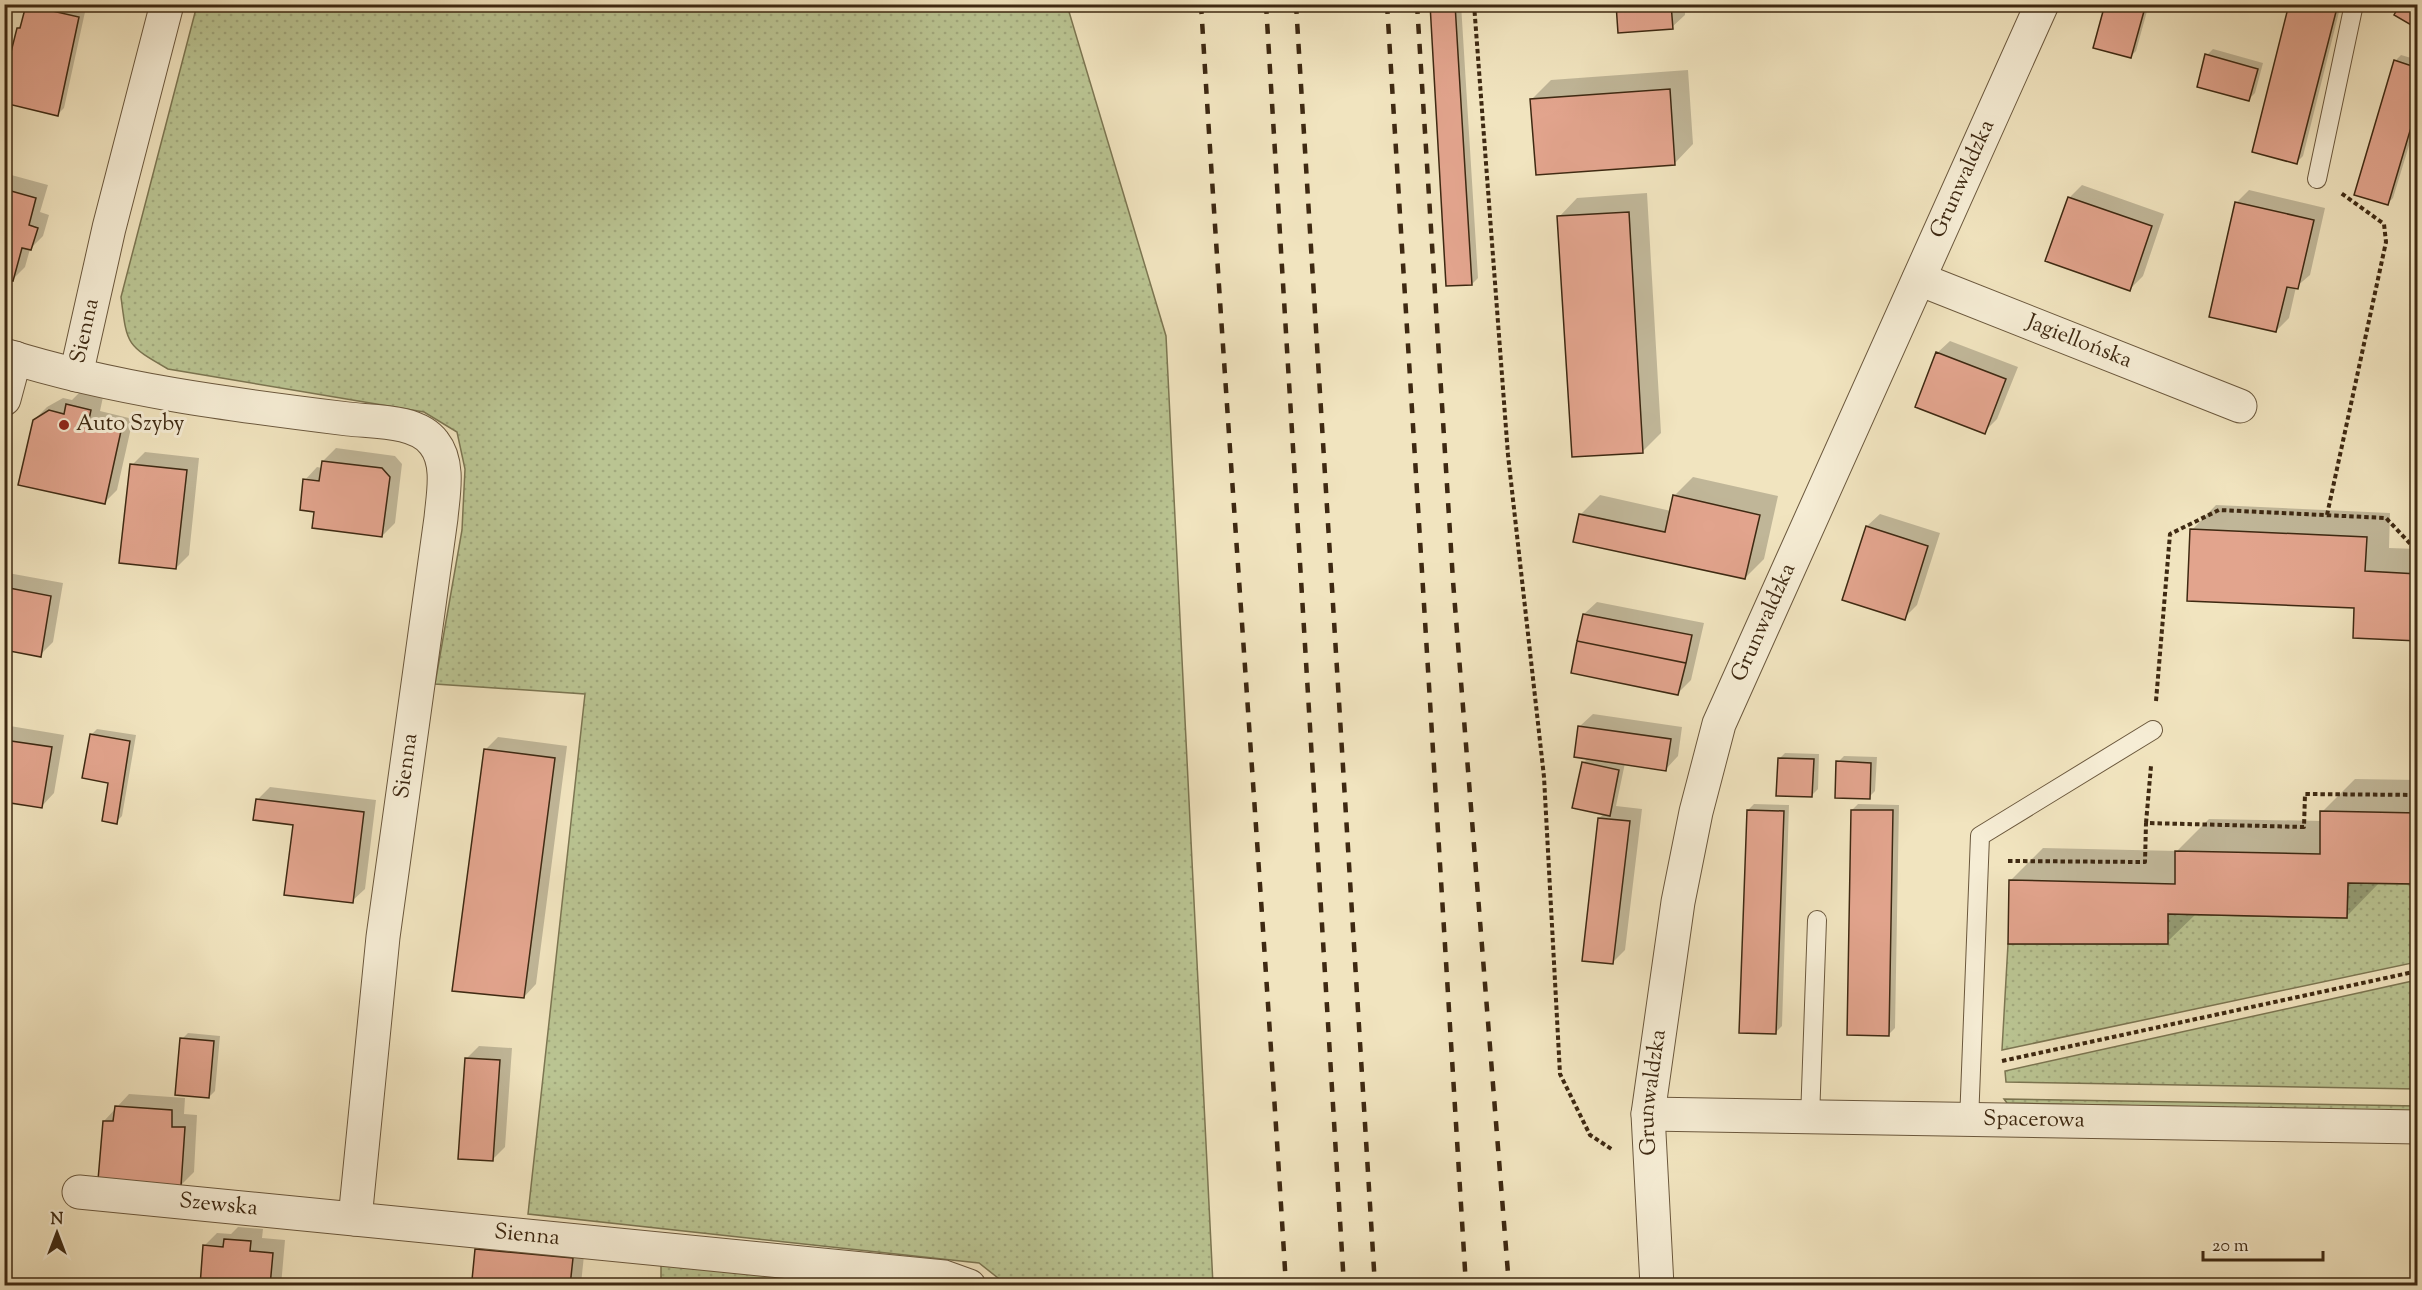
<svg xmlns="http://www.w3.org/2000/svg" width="2422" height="1290" viewBox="0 0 2422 1290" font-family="'Sorts Mill Goudy',serif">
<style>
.grass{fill:url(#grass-dots);stroke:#7c7652;stroke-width:1.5}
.shadow{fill:#0003}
.building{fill:#e2a48d;stroke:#3e2912;stroke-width:1.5}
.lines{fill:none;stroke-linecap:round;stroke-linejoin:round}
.service-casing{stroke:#6b583d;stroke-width:20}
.minor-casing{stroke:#6b583d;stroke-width:35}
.path{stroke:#3e2912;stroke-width:4;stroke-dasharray:4.5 3;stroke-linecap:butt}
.service{stroke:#f6edd5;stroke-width:18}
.minor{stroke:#f6edd5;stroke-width:33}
.rail{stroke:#3e2912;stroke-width:4.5;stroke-dasharray:10 10;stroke-linecap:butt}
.poi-dot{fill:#8f2418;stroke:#f6edd5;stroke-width:2}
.labels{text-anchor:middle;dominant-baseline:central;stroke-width:6;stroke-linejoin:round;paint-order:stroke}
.street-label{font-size:22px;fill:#3e2912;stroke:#f6edd5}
.poi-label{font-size:22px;fill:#3e2912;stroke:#f6edd5;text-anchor:start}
</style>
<defs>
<pattern id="grass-dots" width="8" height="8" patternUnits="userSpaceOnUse" patternTransform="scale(1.5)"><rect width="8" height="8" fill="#bac492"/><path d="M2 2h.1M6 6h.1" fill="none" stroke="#a1a87d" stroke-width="1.8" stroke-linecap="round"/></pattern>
</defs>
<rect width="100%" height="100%" fill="#f1e4bf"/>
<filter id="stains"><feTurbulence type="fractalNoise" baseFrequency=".00333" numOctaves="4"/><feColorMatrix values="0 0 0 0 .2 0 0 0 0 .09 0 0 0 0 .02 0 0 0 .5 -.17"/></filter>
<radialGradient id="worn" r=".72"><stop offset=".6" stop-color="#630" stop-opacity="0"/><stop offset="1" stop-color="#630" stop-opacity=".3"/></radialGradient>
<!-- grass -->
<path class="grass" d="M197,5H1067L1166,336L1213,1285H1007L979,1263L528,1214L585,694L435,684L462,530L465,469L457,432L424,412L168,369C126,345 127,345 121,297Z
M2348,883L2417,884V962L2002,1050L2008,944H2167L2168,914L2347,918Z
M2417,980V1089L2006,1082L2005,1071Z
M2004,1099L2417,1106L2418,1112L2007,1103Z
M661,1263L881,1285H661Z"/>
<!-- shadow -->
<path class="shadow" d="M28,4H55L85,12L64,108L58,114L18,28L23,24Z
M1431,4H1461L1478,278L1472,284Z
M1617,4H1685V15L1672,27Z
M2107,4H2149L2136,51L2130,57Z
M2291,4H2341L2303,156L2297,162Z
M2213,49L2263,63L2255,93L2249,99L2207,55Z
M2401,55L2418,60V116L2393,198L2387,204L2395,61Z
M1688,70L1693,144L1675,163L1532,99L1551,80Z
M4,173L48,185L40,212L49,215L43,236L30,249L25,267L12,280L4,277Z
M2082,185L2164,214L2143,276L2130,289L2069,198Z
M2249,190L2325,208L2310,275L2296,287L2289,318L2276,331L2236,203Z
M1647,193L1661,433L1642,452L1559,217L1577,198Z
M1950,341L2018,367L1997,419L1984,432L1937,353Z
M80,392L103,397L100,411L133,419L117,490L104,503L34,420L47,407L63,398L72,400Z
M336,448L395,456L402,464L395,523L382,536L316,510L305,480L317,467L322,468L323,461Z
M145,452L199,458L189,555L176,568L132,465Z
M1693,477L1778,496L1764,559L1745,578L1581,514L1600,495L1671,511L1674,496Z
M2216,505L2390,513L2389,548L2418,549V640L2356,607L2192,530Z
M1880,514L1940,533L1917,605L1904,618L1867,526Z
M8,573L63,583L53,642L40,655L4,649V577Z
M1597,602L1704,623L1691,680L1678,693L1584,614Z
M1593,714L1682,727L1678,756L1666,769L1625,763L1616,806L1642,809L1625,950L1612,963L1599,818L1604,814L1583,763L1588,758L1580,726Z
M4,725L64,735L54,793L42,806L4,800Z
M97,729L136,735L122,816L116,822L110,782L91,735Z
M498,737L567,746L536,984L524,997L486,749Z
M1785,753L1819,754L1818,789L1812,795L1779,759Z
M1844,756L1877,757L1875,791L1869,797L1838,762Z
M2355,779L2418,780V883L2380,882L2347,916L2197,913L2167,942L2010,881L2043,848L2177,851L2209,819L2322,821V812Z
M270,787L376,800L365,889L352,901L294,824L257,800Z
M1754,804L1789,805L1782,1026L1776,1032L1748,810Z
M1858,804L1899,805L1895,1028L1889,1034L1852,810Z
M188,1033L220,1036L215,1091L209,1097L182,1039Z
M479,1046L512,1048L505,1147L492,1160L466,1059Z
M129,1094L185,1098L184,1114L197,1115L194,1172L181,1185L104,1121Z
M238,1227L263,1229L262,1238L285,1240L281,1286H201L204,1246L217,1233L231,1234Z
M489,1237L585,1246L581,1284L488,1286L489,1280L476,1250Z"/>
<!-- building -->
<path class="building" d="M1430,4H1455L1472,285L1446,286Z
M1616,4H1671L1673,29L1618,33Z
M2105,4H2146L2131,58L2093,48Z
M2289,4H2338L2297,164L2252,152Z
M2400,4H2418V29L2394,15Z
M26,5L79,17L58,116L4,103V80L17,28H20Z
M2205,54L2258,69L2249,101L2197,87Z
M2394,60L2418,68V104L2388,205L2354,195Z
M1670,89L1675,165L1536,175L1530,99Z
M4,189L36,198L29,225L38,228L31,250L22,248L13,281L4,279Z
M2068,197L2152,226L2130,291L2045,261Z
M2235,202L2314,220L2298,289L2287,287L2276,332L2209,317Z
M1629,212L1643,453L1572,457L1557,216Z
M1936,352L2006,379L1985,434L1915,407Z
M66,404L91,410L88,424L121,431L105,504L18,485L33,420L49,410L64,414Z
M322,461L382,468L390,477L382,537L312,528L314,512L300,510L303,479L319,481Z
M130,464L187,470L176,569L119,563Z
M1673,495L1760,515L1745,579L1573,542L1579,514L1665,532Z
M1866,526L1928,546L1905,620L1842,600Z
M2190,529L2367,537L2365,571L2418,574V641L2353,638L2354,608L2187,601Z
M4,587L51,596L41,657L4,650Z
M1583,614L1692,635L1686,663L1577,641Z
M1577,641L1686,663L1678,695L1571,673Z
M1578,726L1671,739L1666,771L1574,757Z
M90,734L130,741L117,824L102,821L108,783L82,778Z
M4,740L52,747L42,808L4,802Z
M484,749L555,758L524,998L452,991Z
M1778,758L1814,759L1812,797L1776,796Z
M1836,761L1871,763L1870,799L1835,798Z
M1582,762L1619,770L1610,816L1572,808Z
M256,799L364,812L353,903L284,895L293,825L253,820Z
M1747,810L1784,811L1776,1034L1739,1033Z
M1851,810H1893L1889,1036L1847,1035Z
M2320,811L2418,813V884L2348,883L2347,918L2168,914V944H2008L2009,880L2175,884V851L2320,854Z
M1598,818L1630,821L1613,964L1582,961Z
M180,1038L214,1041L209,1098L175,1095Z
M465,1058L500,1060L493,1161L458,1159Z
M115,1106L172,1110V1127H185L181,1186L98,1180L103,1121H113Z
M224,1239L251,1241L250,1251L273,1253L270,1286H200L203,1245L223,1247Z
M475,1249L573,1258L570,1286H486L487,1281L472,1280Z"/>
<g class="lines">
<defs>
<path id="service" d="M2317,179L2354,4
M1810,1119L1817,920
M1969,1122L1980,836L2153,730"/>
<g id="minor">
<path id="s1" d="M1919,279L2240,406"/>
<path d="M4,355C115,390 234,405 348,419C374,422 417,420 434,443C450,463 443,495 441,518L383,937L355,1219"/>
<path id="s2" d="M76,375L109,228L167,4"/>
<path d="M4,399L15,358"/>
<path id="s3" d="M1648,1114L2418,1127"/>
<path id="s4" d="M79,1192L944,1277L969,1286"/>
<path id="s5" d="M1657,1286L1648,1114L1678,902L1696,812L1719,724L2042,4"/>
</g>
</defs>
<!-- service casing -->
<use href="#service" class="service-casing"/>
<!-- minor casing -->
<use href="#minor" class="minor-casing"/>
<!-- path -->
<path class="path" d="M1474,4L1508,455L1544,777L1560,1074L1590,1135L1613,1150
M2327,515L2386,242L2384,224L2341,193
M2156,701L2170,534L2219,510L2386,518L2418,552
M2146,823L2151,766
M2008,861L2145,862L2146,823L2304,827L2305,794L2418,795
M2002,1061L2418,971"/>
<!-- service -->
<use href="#service" class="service"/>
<!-- minor -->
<use href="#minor" class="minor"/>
<!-- rail -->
<path class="rail" d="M1201,4C1227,432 1260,858 1286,1286
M1266,4L1344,1286
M1296,4L1375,1286
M1387,4L1466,1286
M1417,4L1453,581L1509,1286"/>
</g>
<!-- markers -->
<circle class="poi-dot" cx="64" cy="425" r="6"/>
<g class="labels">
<!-- street labels -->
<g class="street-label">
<text stroke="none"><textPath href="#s5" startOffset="1166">Grunwaldzka</textPath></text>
<text stroke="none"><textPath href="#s2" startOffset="45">Sienna</textPath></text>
<text stroke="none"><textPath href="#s1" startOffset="172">Jagiellońska</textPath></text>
<text stroke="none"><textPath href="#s5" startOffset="680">Grunwaldzka</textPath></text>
<text transform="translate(407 766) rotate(-82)">Sienna</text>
<text stroke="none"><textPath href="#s5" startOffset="194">Grunwaldzka</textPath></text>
<text stroke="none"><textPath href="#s3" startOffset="386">Spacerowa</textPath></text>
<text stroke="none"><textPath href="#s4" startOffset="140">Szewska</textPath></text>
<text stroke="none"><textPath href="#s4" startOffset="450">Sienna</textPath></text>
</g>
<!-- poi labels -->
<g class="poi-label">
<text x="76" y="425">Auto Szyby</text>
</g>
</g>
<!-- margin -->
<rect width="2422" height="1290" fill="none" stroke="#f1e4bf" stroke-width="24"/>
<rect x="6" y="6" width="2410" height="1278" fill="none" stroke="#3e2912" stroke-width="3"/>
<rect x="12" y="12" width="2398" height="1266" fill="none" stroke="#3e2912" stroke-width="1.5"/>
<!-- north arrow -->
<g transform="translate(57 1233)" stroke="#f6edd5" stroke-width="4.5" paint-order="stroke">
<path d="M0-4.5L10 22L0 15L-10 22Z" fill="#3e2912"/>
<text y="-9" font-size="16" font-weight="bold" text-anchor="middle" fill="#3e2912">N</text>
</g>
<!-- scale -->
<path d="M2203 1251v9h120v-9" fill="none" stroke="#3e2912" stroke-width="3"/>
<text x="2212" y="1251" font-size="18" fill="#3e2912" stroke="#f6edd5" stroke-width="4.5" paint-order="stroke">20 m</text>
<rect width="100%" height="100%" filter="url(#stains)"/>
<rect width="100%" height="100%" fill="url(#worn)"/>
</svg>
